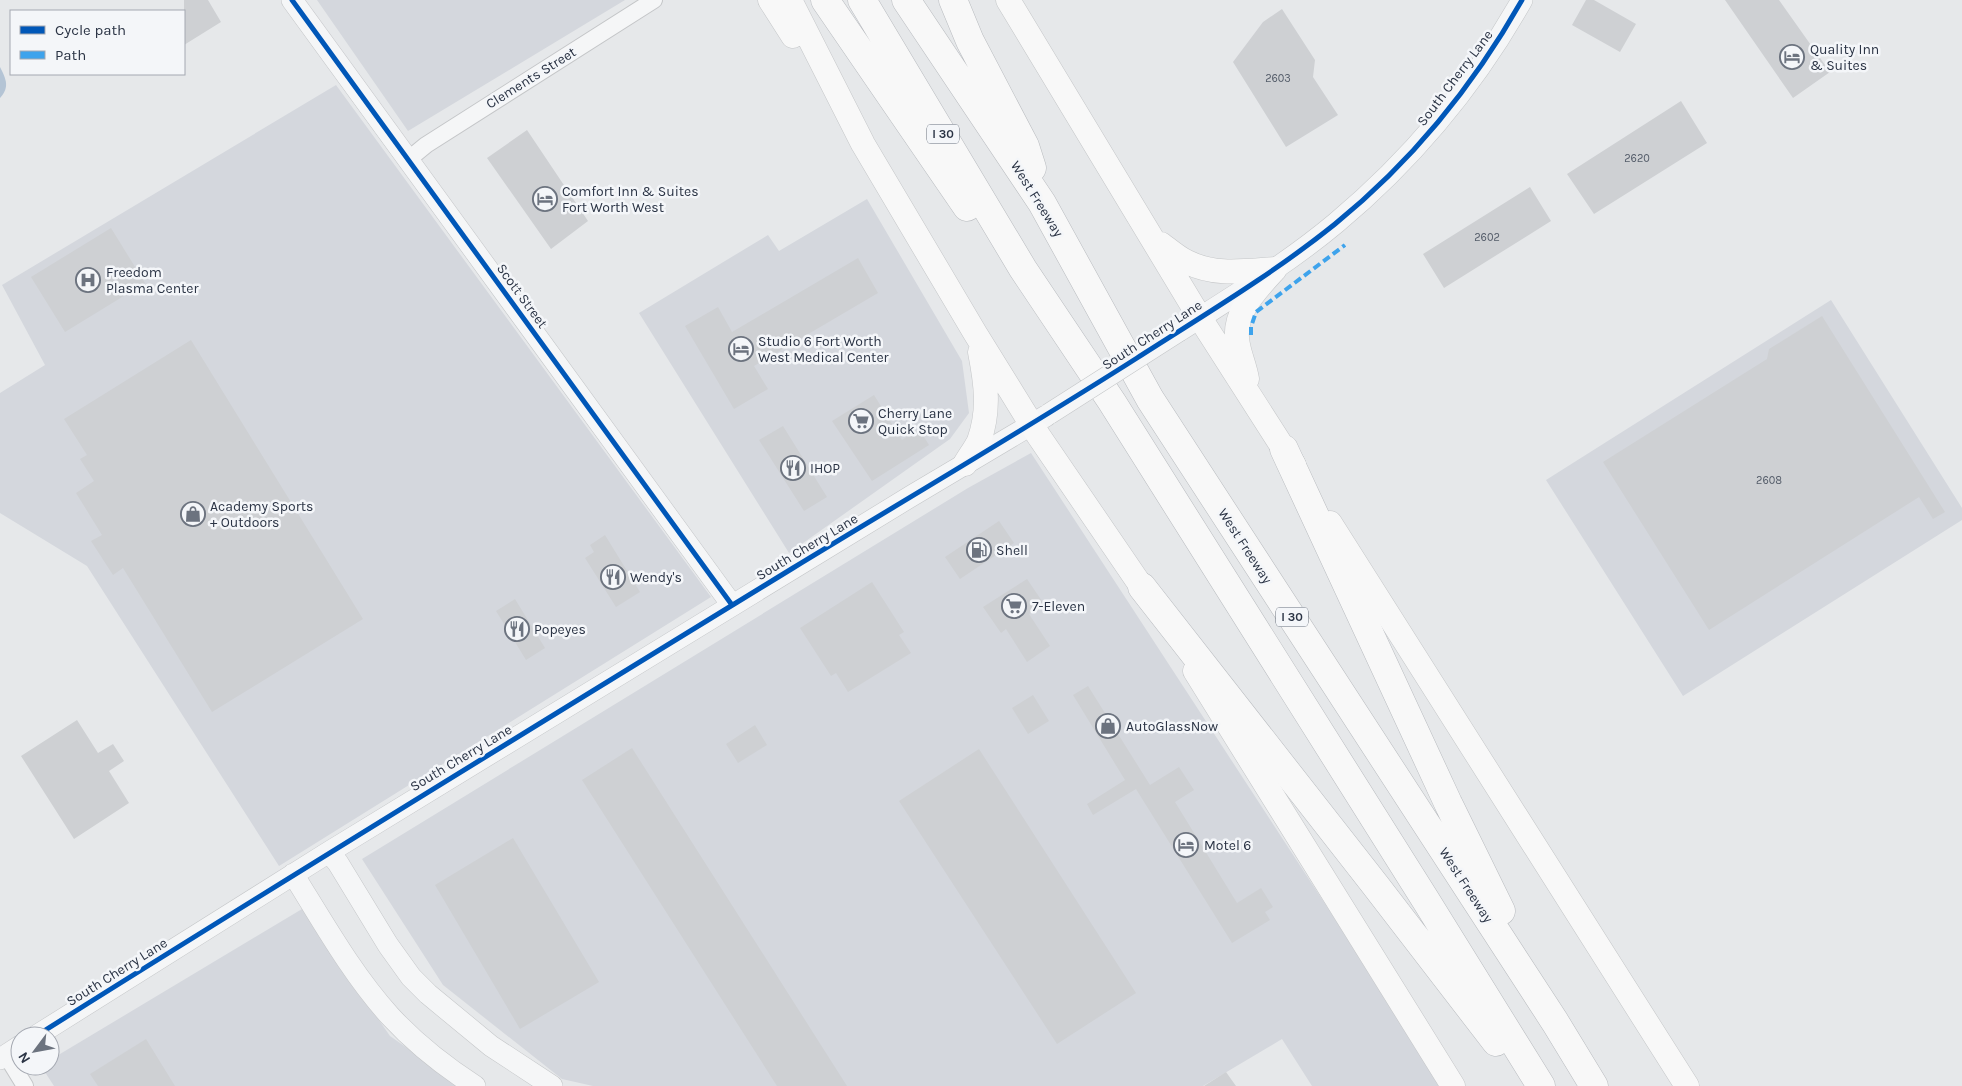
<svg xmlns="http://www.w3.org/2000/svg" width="1962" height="1086" viewBox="0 0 1962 1086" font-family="Karla,sans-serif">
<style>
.built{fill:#d4d7dd}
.water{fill:#b4c4d5}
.building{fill:#ced0d3}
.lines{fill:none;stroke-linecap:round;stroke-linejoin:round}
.minor-casing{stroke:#c4c6c8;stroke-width:18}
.tertiary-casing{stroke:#c4c6c8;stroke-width:22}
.secondary-casing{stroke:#c4c6c8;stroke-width:25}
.motorway-casing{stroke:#b8bbbf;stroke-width:29}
.minor{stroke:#f5f6f7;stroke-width:16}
.tertiary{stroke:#f5f6f7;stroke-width:21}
.secondary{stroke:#f8f8f8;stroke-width:24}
.motorway{stroke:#f8f8f8;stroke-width:28}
.tertiary-bridge-casing{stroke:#c4c6c8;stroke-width:22;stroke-linecap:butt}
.tertiary-bridge{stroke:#f5f6f7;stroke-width:21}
.quiet{stroke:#3ea3ec;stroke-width:4;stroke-dasharray:8 4;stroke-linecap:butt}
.cycleway-casing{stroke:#f4f6f9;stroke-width:8}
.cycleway{stroke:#0057b8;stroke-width:5}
.labels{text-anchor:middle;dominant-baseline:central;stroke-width:5;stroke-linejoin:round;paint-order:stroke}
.number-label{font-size:11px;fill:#545c69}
.shield{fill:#f4f6f9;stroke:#676e7b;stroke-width:1}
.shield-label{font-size:12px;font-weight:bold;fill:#2b3445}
.poi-label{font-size:14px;fill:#2b3445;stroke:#f4f6f9;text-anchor:start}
.street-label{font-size:14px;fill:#2b3445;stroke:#f4f6f9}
</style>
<rect width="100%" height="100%" fill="#e6e8ea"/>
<!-- built -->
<path class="built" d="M317,0H625L408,131Z
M336,85L711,597L279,866L87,566L0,513V393L45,365L2,285Z
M867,199L962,361L969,413L950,439L789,553L639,313L768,235L779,251Z
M1831,300L1962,508V520L1683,696L1546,480Z
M1031,453L1331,913L1439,1086H1312L1282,1039L1203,1086H593L562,1079L443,985L362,859L968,488Z
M302,909L390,1036L461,1086H54L41,1066H50V1060Z"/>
<!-- water -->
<path class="water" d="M0,67C6,79 10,87 0,98Z"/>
<!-- building -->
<path class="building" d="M184,0H208L221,22L184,45Z
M1586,0H1594L1636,24L1620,52L1572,25Z
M1725,0H1779L1830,72L1793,98Z
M1282,9L1315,60L1313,77L1338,115L1286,147L1233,62L1263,22Z
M1681,101L1707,143L1594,214L1567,174Z
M527,130L588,221L551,249L487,158Z
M1530,187L1551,221L1444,288L1423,254Z
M111,228L145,283L65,332L31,277Z
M858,258L878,293L754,366L768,389L734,409L685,326L718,307L732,332Z
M1822,316L1945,512L1933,519L1919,497L1709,630L1603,462L1767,359L1769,349Z
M191,340L363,619L212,712L123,568L113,575L91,541L102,535L76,493L94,481L80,459L87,455L64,419Z
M874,395L902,440L919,429L929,445L872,481L832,421Z
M783,426L827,497L804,511L759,440Z
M999,521L1014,543L960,579L945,557Z
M605,535L640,592L616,607L585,558L594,552L590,545Z
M1027,579L1044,604L1029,614L1050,646L1027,662L1006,629L1001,633L983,607Z
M872,582L904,632L899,635L911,653L848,692L836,673L831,676L800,628Z
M515,599L545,648L526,660L496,611Z
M1088,686L1150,785L1179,767L1194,790L1175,802L1237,903L1261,888L1273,907L1265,912L1270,920L1232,943L1136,789L1093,815L1087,804L1125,780L1073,695Z
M1033,695L1049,721L1028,734L1012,708Z
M77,720L98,753L113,744L124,761L109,771L129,803L74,839L21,756Z
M755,725L767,745L738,763L726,744Z
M632,748L847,1086H777L582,780Z
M979,749L1136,993L1057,1044L899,801Z
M513,838L599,982L520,1029L435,885Z
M146,1039L175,1086H98L90,1074Z
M1226,1072L1236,1086H1204Z"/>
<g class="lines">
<defs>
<path id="minor" d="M409,159L426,145L654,0
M6,1055L25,1086"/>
<path id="tertiary" d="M292,0L732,605
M1179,331C1232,297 1287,264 1336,223C1410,161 1474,85 1522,0
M329,852L338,863L388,945L411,977L428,994L491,1046L552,1086
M293,874C323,922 352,974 390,1016C415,1043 444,1066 475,1086
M36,1036L329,852L913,495L1046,416
M0,1059L20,1046"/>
<path id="secondary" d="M770,0L793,36
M790,0L863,144L975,333L1038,435L1152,602
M1008,0L1200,318L1294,465
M1161,244C1169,250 1178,258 1187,262C1215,276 1244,271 1275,269
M1247,379C1245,367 1240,356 1238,345C1231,314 1256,290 1275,269
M965,464C969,457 975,449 979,441C990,410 986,383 980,352
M1330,523L1687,1086
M1195,671L1453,1086"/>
<path id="motorway" d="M825,0L967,207
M862,0L1023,269L1112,402L1425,899L1541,1086
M906,0L1042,203L1150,399L1555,1022L1594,1086
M953,0L970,41L1025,146L1032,168
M1284,449L1448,803L1501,911
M1142,587L1376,886L1496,1042"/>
</defs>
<!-- minor casing -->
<use href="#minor" class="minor-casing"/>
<!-- tertiary casing -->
<use href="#tertiary" class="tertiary-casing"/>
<!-- secondary casing -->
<use href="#secondary" class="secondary-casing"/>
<!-- motorway casing -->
<use href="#motorway" class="motorway-casing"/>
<!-- minor -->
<use href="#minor" class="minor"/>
<!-- tertiary -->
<use href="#tertiary" class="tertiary"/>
<!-- secondary -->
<use href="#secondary" class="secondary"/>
<!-- motorway -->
<use href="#motorway" class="motorway"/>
<defs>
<path id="tertiary-bridge" d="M1049,414L1179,331"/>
</defs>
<!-- tertiary-bridge casing -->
<use href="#tertiary-bridge" class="tertiary-bridge-casing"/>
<!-- tertiary-bridge -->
<use href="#tertiary-bridge" class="tertiary-bridge"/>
<!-- quiet -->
<path class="quiet" d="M1251,335V327L1256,312L1345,245"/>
<defs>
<path id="cycleway" d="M292,0L732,605
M36,1036C287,878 540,723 793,568C908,498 1024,430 1137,358C1204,315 1273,274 1335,224C1410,163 1474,85 1522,0"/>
</defs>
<!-- cycleway casing -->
<use href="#cycleway" class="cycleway-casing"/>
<!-- cycleway -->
<use href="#cycleway" class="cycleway"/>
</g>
<!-- icons -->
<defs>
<symbol id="hotel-ring" viewBox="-11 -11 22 22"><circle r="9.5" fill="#f4f6f9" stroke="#6c737f" stroke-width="1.5"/><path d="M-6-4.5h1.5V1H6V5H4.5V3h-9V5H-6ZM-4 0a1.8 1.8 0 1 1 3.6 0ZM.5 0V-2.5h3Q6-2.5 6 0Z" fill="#6c737f"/></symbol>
<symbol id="hospital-ring" viewBox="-11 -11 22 22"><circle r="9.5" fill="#f4f6f9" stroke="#6c737f" stroke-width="1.5"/><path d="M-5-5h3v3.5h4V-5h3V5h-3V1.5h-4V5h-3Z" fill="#6c737f"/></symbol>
<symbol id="supermarket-ring" viewBox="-11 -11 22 22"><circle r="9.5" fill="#f4f6f9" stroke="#6c737f" stroke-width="1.5"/><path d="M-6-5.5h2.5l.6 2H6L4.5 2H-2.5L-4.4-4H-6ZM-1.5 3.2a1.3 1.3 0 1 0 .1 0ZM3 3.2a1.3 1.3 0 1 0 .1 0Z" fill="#6c737f"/></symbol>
<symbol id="restaurant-ring" viewBox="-11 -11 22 22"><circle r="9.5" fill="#f4f6f9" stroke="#6c737f" stroke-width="1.5"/><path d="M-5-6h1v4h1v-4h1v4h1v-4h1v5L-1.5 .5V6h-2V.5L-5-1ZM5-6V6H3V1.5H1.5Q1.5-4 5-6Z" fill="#6c737f"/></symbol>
<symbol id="shop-ring" viewBox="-11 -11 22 22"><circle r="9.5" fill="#f4f6f9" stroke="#6c737f" stroke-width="1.5"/><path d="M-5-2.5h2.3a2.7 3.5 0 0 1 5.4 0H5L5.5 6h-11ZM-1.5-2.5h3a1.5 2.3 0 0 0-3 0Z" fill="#6c737f"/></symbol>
<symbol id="fuel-ring" viewBox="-11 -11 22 22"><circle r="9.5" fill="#f4f6f9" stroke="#6c737f" stroke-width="1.5"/><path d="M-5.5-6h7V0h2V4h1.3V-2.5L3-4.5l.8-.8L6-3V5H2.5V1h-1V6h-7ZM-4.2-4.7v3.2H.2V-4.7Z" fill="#6c737f"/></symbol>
</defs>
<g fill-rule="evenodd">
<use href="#hotel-ring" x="1778" y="43" width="28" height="28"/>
<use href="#hotel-ring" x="531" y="185" width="28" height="28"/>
<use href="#hospital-ring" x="74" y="266" width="28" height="28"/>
<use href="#hotel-ring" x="727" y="335" width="28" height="28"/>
<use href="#supermarket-ring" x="847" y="407" width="28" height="28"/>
<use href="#restaurant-ring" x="779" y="454" width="28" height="28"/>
<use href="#shop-ring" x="179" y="500" width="28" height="28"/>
<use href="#fuel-ring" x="965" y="536" width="28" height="28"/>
<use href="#restaurant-ring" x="599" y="563" width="28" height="28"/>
<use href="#supermarket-ring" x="1000" y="592" width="28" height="28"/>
<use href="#restaurant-ring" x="503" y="615" width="28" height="28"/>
<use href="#shop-ring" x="1094" y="712" width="28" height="28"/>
<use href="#hotel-ring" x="1172" y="831" width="28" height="28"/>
</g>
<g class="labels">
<!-- number labels -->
<g class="number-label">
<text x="1278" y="78">2603</text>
<text x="1637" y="158">2620</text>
<text x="1487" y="237">2602</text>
<text x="1769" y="480">2608</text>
</g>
<!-- shield labels -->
<g class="shield">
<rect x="927" y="124.5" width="32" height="19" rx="4"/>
<rect x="1276" y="607.5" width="32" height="19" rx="4"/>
</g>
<g class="shield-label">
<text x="943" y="134">I 30</text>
<text x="1292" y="617">I 30</text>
</g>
<!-- poi labels -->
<g class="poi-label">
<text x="1810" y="49">Quality Inn<tspan x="1810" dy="16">&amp; Suites</tspan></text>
<text x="562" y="191">Comfort Inn &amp; Suites<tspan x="562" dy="16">Fort Worth West</tspan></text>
<text x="106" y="272">Freedom<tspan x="106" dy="16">Plasma Center</tspan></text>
<text x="758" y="341">Studio 6 Fort Worth<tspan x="758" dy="16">West Medical Center</tspan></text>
<text x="878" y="413">Cherry Lane<tspan x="878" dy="16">Quick Stop</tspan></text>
<text x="810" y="468">IHOP</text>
<text x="210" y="506">Academy Sports<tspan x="210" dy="16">+ Outdoors</tspan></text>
<text x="996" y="550">Shell</text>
<text x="630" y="577">Wendy's</text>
<text x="1032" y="606">7-Eleven</text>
<text x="534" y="629">Popeyes</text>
<text x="1126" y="726">AutoGlassNow</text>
<text x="1204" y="845">Motel 6</text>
</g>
<!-- street labels -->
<g class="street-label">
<text transform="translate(531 78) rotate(-32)">Clements Street</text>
<text transform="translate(1455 78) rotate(-53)">South Cherry Lane</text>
<text transform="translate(1037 199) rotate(58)">West Freeway</text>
<text transform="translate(522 296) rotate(54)">Scott Street</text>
<text transform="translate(1152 335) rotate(-33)">South Cherry Lane</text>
<text transform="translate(1245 546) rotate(57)">West Freeway</text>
<text transform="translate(807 547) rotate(-31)">South Cherry Lane</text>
<text transform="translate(461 758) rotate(-31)">South Cherry Lane</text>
<text transform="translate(1466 885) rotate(57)">West Freeway</text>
<text transform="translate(117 972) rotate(-32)">South Cherry Lane</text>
</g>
</g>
<!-- legend -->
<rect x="10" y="10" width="175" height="65" fill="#f4f6f9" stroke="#a4a8b1"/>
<rect x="20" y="26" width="25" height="8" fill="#0057b8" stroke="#a4a8b1"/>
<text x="55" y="35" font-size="15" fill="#2b3445">Cycle path</text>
<rect x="20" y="51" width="25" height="8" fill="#3ea3ec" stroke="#a4a8b1"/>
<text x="55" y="60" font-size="15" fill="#2b3445">Path</text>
<!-- north arrow -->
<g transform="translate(35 1051) rotate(238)"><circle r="24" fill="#f4f6f9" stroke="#a4a8b1"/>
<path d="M0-4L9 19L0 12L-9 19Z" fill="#6c737f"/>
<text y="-8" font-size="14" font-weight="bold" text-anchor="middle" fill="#2b3445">N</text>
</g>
</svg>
